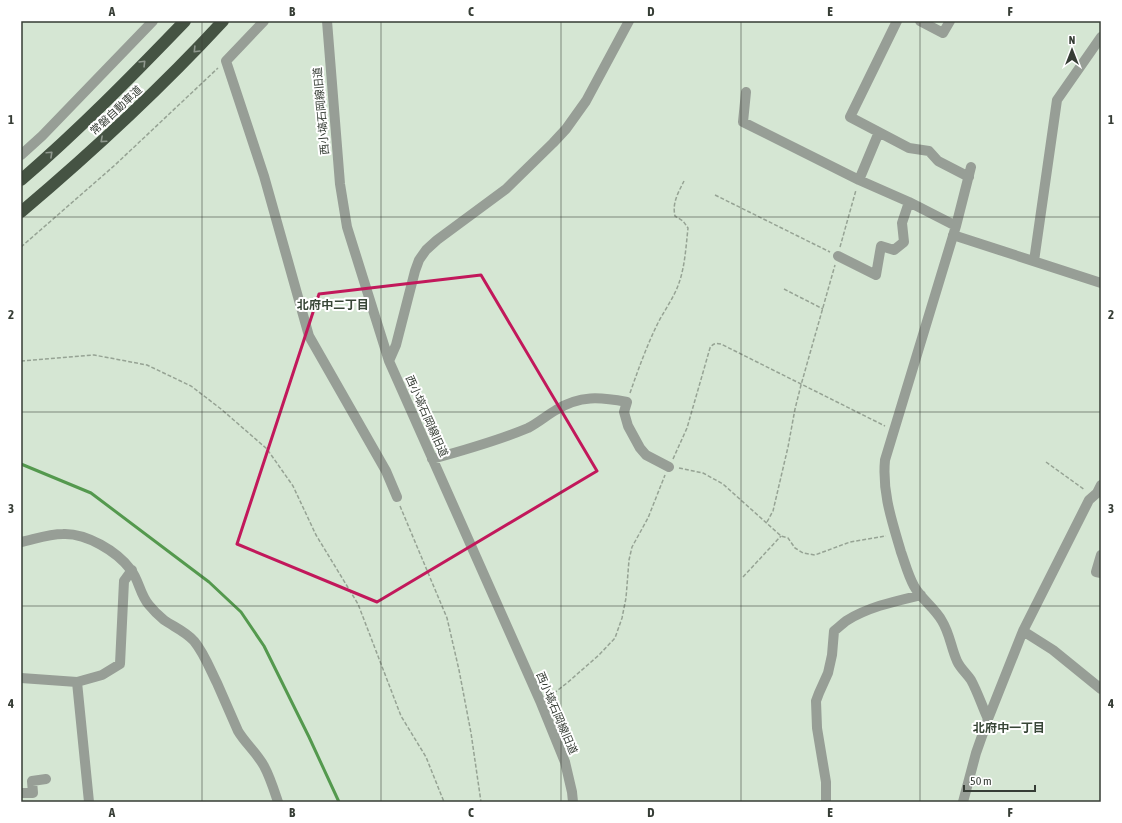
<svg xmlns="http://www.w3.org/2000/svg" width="1122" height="823" viewBox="0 0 1122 823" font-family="'Asap Condensed','Noto Sans JP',sans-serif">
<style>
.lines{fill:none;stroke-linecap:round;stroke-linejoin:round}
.stream{stroke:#54994e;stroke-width:3}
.path{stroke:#96a394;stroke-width:1.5;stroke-dasharray:4 2;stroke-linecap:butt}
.minor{stroke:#979e96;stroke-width:10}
.highway{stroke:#455343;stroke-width:12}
.oneway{stroke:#8f988e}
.marked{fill:none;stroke:#c2185b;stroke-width:3;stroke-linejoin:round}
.grid{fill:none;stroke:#363d35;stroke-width:1;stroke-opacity:0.55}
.labels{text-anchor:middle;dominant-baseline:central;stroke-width:4;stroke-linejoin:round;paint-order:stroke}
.street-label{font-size:11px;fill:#363d35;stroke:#fff}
.neighbourhood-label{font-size:12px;font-weight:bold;fill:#384637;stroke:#fff}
.neatline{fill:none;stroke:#363d35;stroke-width:1.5}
.grid-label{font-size:13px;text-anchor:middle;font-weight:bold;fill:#363d35}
</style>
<rect width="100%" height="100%" fill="#d5e6d3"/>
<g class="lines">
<!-- stream -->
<path class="stream" d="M21,464L91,493L209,582L241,612L264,646L309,737L339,802"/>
<!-- path -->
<path class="path" d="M715,195L830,252
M21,247L115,165L218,68
M840,247L856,190
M784,289L823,309
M21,361L94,355L147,365L191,386L221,409L267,449L293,486L316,535L358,604L401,716L426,757L444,802
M630,393C638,370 646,348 656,327C663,312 674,298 679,283C685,266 686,246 688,228L683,221L675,216C672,203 678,193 684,181
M673,459L687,428L710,348C713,343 716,343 721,344L885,426
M1046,462L1085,490
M679,468L703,473L723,484L781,536L788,538L795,548L803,553L815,555L850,542L886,536
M400,506L447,618L459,670L471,733L481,802
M767,522L773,511L788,447L795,409L801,385L835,265
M743,577L781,536
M549,697L567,683L599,655L615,638L622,618L626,598L629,560L632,547L648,518L665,475"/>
<!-- minor -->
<path class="minor" d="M264,21L226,61L264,176L309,336L386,471L397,497
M327,21L340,184L347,227L389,361L541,703L565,762L572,792L573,802
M897,21L850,117L909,148L929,151L938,161L969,177
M920,21L943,33L950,21
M746,92L743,122L859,180L909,202L956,226
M21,155L42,136L153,21
M971,167L956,226L885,460C882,493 892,521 901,552C905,563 908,575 914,586C921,599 935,608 942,621C950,634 951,648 957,661C960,668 967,674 971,680C978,693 982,706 988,719
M859,180L879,132
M953,235L1101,283
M838,256L876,275L881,246L894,250L904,242L902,223L909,202
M1034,261L1057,100L1101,37
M389,361L396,345L415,271L419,260L426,250L437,240L506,189L553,143L566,129L586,101L629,21
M432,459C465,450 497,441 528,428C538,423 547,415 556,410C580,395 600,397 627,402L624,412L628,426L640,448L646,455L669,467
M21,542C35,539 49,534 63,534C86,533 117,551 131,570C139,580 140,595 149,605C153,610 158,615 164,620C174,627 185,631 194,641C204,653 210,669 217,683C224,699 231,715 238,731C245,743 257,753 264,766C270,777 274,790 278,802
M1101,555L1096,572L1101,573
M1023,631L1053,650L1101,689
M21,678L77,682
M21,793H33L32,781L46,779
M89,802L77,682L102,675L120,664L124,581L132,570
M826,802V782L817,728L816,701L819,693L828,673L832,655L834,631C838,628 842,624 846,621C868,607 896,601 921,595
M963,802L976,753L988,719L1023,631L1089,500L1097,493L1101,485"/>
<!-- highway -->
<path class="highway" d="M21,180C79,130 132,76 185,21
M21,212C92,152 160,89 223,21"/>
</g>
<!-- one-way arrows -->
<defs><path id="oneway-chevron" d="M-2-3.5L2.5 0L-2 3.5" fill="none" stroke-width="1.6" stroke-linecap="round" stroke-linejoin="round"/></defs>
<g class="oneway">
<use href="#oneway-chevron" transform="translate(196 50) rotate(134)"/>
<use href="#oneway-chevron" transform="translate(143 63) rotate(-45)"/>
<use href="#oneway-chevron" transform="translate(103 140) rotate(138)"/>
<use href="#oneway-chevron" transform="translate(50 154) rotate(-43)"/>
</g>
<!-- marked area -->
<path class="marked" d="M481,275L597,471L377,602L237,544L319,294Z"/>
<!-- grid -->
<path class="grid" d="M202,21V802M381,21V802M561,21V802M741,21V802M920,21V802M21,217H1101M21,412H1101M21,606H1101"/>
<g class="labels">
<!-- street labels -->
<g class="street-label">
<text transform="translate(116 110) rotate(-43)">常磐自動車道</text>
<text transform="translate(321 111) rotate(-95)">西小塙石岡線旧道</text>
<text transform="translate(427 416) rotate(66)">西小塙石岡線旧道</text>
<text transform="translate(557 713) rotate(67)">西小塙石岡線旧道</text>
</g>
<!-- neighbourhood labels -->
<g class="neighbourhood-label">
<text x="333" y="305">北府中二丁目</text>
<text x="1009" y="728">北府中一丁目</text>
</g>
</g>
<!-- border -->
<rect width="1122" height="823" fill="none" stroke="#ffffff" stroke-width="44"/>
<!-- north arrow -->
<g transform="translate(1072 50)" stroke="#ffffff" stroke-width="3" paint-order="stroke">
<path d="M0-3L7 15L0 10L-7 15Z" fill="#363d35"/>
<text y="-6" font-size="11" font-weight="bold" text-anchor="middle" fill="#363d35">N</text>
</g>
<!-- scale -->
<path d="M964 785v6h71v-6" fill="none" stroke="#363d35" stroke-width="2"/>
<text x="970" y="785" font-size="12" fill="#363d35" stroke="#ffffff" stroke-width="3" paint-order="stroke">50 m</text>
<rect x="22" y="22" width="1078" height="779" class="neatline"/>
<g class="grid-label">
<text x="112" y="16">A</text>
<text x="292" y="16">B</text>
<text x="471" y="16">C</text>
<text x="651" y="16">D</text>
<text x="830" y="16">E</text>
<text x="1010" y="16">F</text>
<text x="11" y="124">1</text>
<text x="1111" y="124">1</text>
<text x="11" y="319">2</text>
<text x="1111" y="319">2</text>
<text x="11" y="513">3</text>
<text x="1111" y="513">3</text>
<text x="11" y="708">4</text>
<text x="1111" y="708">4</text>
<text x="112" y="817">A</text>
<text x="292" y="817">B</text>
<text x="471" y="817">C</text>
<text x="651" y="817">D</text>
<text x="830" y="817">E</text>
<text x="1010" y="817">F</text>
</g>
</svg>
